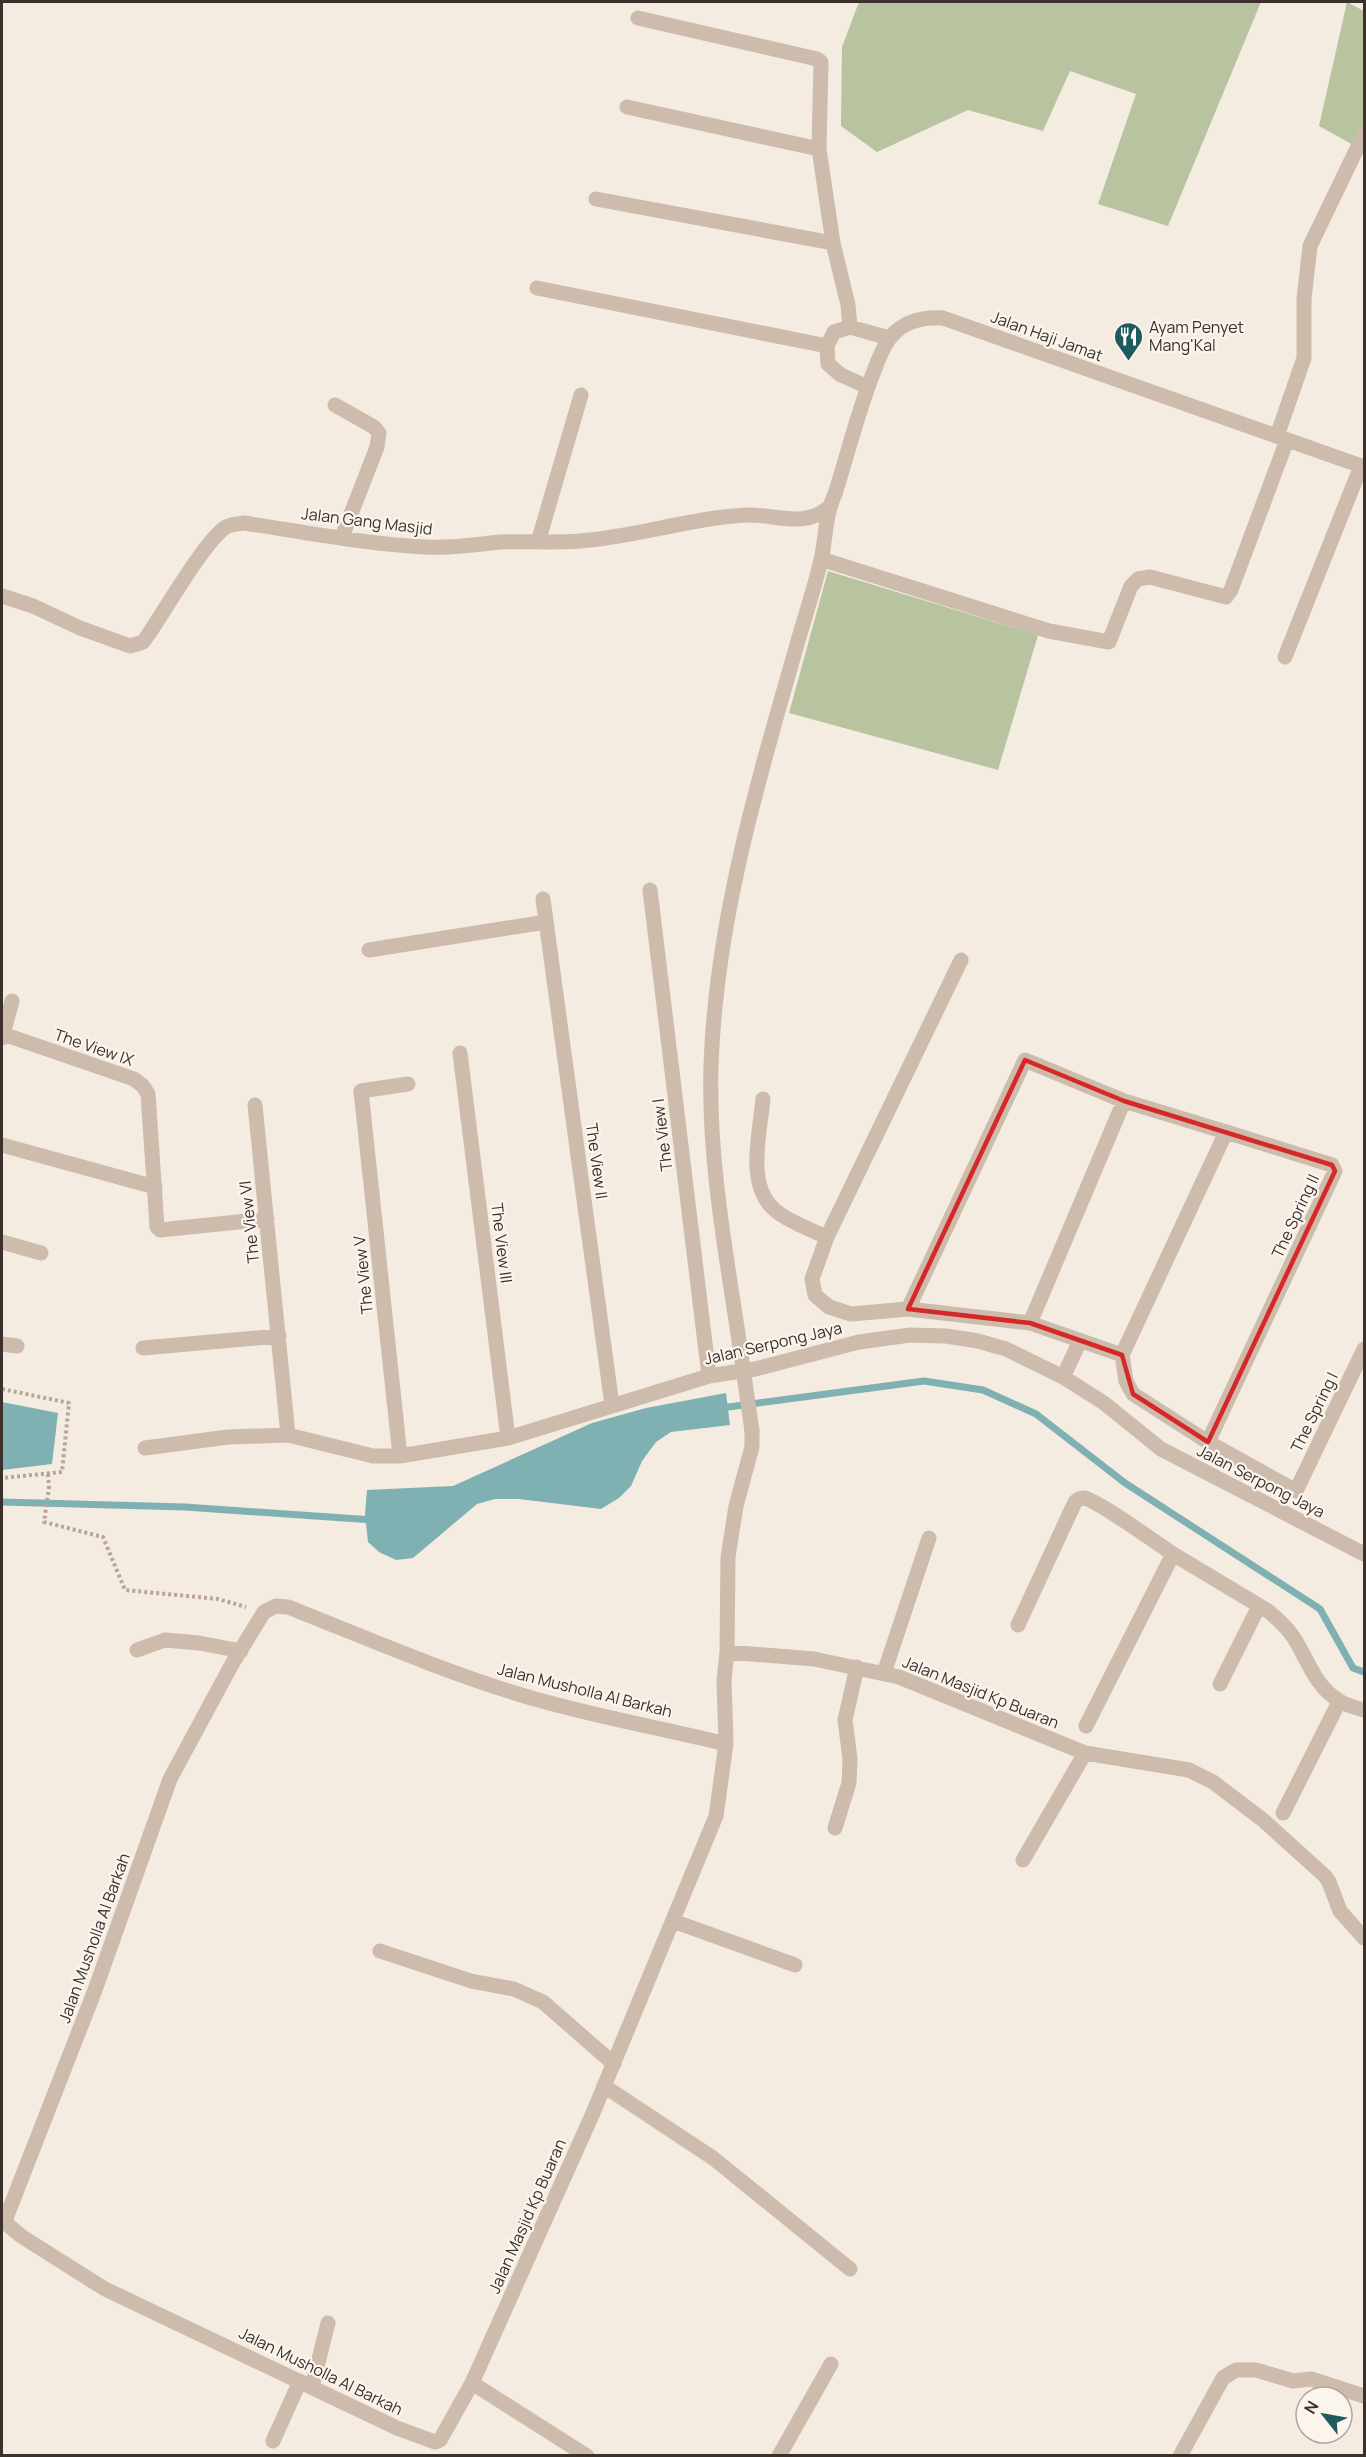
<svg xmlns="http://www.w3.org/2000/svg" width="1366" height="2457" viewBox="0 0 1366 2457" font-family="Manrope,sans-serif">
<style>
.green{fill:#b8c4a0}
.water{fill:#7fb0b2}
.lines{fill:none;stroke-linecap:round;stroke-linejoin:round}
.stream{stroke:#7fb0b2;stroke-width:7}
.path{stroke:#b9a596;stroke-width:4;stroke-dasharray:3 3;stroke-linecap:butt}
.street{stroke:#cdbbac;stroke-width:15}
.street-bridge{stroke:#cdbbac;stroke-width:15}
.marked{fill:none;stroke:#d62828;stroke-width:4.5;stroke-linejoin:round}
.labels{text-anchor:middle;dominant-baseline:central;stroke-width:4.5;stroke-linejoin:round;paint-order:stroke}
.poi-label{font-size:16px;fill:#3b302b;stroke:#fbf5ee;text-anchor:start}
.street-label{font-size:16px;fill:#3b302b;stroke:#fbf5ee}
</style>
<rect width="100%" height="100%" fill="#f4ebe1"/>
<!-- green -->
<path class="green" d="M859,2H1261L1168,226L1098,204L1136,94L1070,71L1043,131L968,110L877,152L841,126L842,47Z
M1347,2L1364,11V151L1319,126Z
M828,571L1038,635L998,770L789,713Z"/>
<!-- water -->
<path class="water" d="M726,1393L730,1425L671,1432L656,1442L642,1461L631,1486L619,1498L601,1509L519,1499H495L477,1504L413,1558L396,1560L379,1552L368,1542L365,1514L367,1490L453,1486L592,1423L646,1408Z
M2,1402L58,1413L52,1464L2,1470Z"/>
<g class="lines">
<!-- stream -->
<path class="stream" d="M721,1408L924,1381L983,1390L1036,1414L1125,1483L1320,1609L1353,1668L1364,1672
M2,1502L185,1507L373,1520"/>
<!-- path -->
<path class="path" d="M2,1389L69,1403L62,1472L2,1478
M48,1474L49,1488L44,1522L103,1537L125,1590L218,1599L246,1607"/>
<!-- street -->
<path class="street" d="M627,107L819,149
M596,199L833,243L819,149L821,62L817,59L638,18
M833,243L848,305L850,327
M537,288L827,346
M868,387L841,375L828,364L827,346L834,332L850,327L889,338
M335,405L374,427L379,433L377,447L342,537
M1277,436L1304,358V299L1310,246L1364,134
M538,542L581,395
M821,559L1049,631L1109,642L1131,586L1138,579L1150,577L1226,597L1231,590L1287,440
M2,596L33,606L80,628L130,646L143,642L148,635C164,612 206,539 226,527C231,524 238,524 244,523C304,532 365,544 425,547C451,549 477,544 502,542C528,541 554,543 580,541C636,537 690,518 746,515C775,514 805,529 829,507
M1285,657L1361,466
M650,890L709,1376
M543,899L612,1405
M369,950L546,922
M961,960L827,1237L812,1279L815,1295L829,1307L851,1314L908,1309L1030,1323L1122,1355L1126,1381L1133,1394L1208,1442L1296,1491L1364,1349
M3,1034L134,1079L143,1086L148,1094L157,1227L160,1230L267,1219
M2,1038L12,1001
M460,1053L508,1438
M763,1099C760,1133 745,1186 776,1211C791,1223 810,1229 827,1237
M255,1105L288,1435
M2,1145L155,1187
M2,1242L41,1253
M908,1309L1025,1060L1124,1101
M1030,1323L1124,1101L1226,1132
M2,1344L17,1346
M143,1348L279,1336
M741,1354C727,1258 708,1162 711,1065C716,922 757,784 796,648C804,619 814,590 821,560C826,538 825,515 835,494C848,453 858,411 874,371C878,360 883,347 890,338C903,321 923,317 943,318L1364,467
M1122,1355L1226,1132L1332,1165L1335,1171L1208,1442
M1063,1377L1080,1341
M145,1448L228,1437L288,1435L373,1456H400L508,1438L709,1376L755,1369L859,1342L910,1335L946,1336L978,1341L1006,1349L1063,1377L1104,1403L1161,1449L1364,1554
M400,1456L361,1091L408,1084
M1173,1554L1268,1611C1278,1619 1287,1627 1294,1638C1308,1660 1315,1686 1338,1700C1345,1705 1356,1708 1364,1710
M1018,1625L1075,1502C1077,1500 1080,1498 1084,1498C1097,1500 1158,1544 1173,1554L1086,1726
M137,1650L165,1640L199,1643L241,1651
M727,1652L814,1659L899,1677L1085,1753L1189,1770L1213,1782L1263,1820L1325,1876L1329,1882L1340,1911L1364,1938
M884,1673L929,1538
M1220,1684L1259,1606
M726,1744C657,1727 586,1715 518,1694C440,1670 364,1637 288,1607L276,1606L264,1612L232,1664L170,1779L95,1990L6,2218L8,2225L21,2236L105,2289L397,2428L435,2442L440,2440L472,2383L593,2113L716,1816L726,1744L724,1680L727,1652L728,1557L736,1506L752,1447V1431
M1283,1813L1339,1702
M835,1828L849,1783L850,1759L845,1720L857,1667
M1023,1860L1085,1753
M673,1921L795,1965
M380,1951L471,1981L514,1989L543,2002L614,2064
M604,2086L713,2158L850,2269
M472,2383L587,2456
M312,2387L328,2323
M273,2441L300,2381
M779,2456L831,2364
M1180,2456L1223,2378L1236,2370H1256L1293,2381L1311,2379L1364,2396"/>
<!-- street-bridge -->
<path class="street-bridge" d="M741,1354L752,1431"/>
</g>
<!-- marked area -->
<path class="marked" d="M1025,1060L1124,1101L1332,1165L1335,1171L1208,1442L1133,1394L1122,1355L1030,1323L908,1309Z"/>
<!-- icons -->
<defs>
<symbol id="restaurant-pin" viewBox="-11 -11 22 30"><path d="M0 17L-7.5 6A9.5 9.5 0 1 1 7.5 6Z" fill="#1f5a5e" stroke="#fbf5ee"/><path d="M-5-6h1v4h1v-4h1v4h1v-4h1v5L-1.5 .5V6h-2V.5L-5-1ZM5-6V6H3V1.5H1.5Q1.5-4 5-6Z" fill="#fff"/></symbol>
</defs>
<g fill-rule="evenodd">
<use href="#restaurant-pin" x="1112" y="320" width="33" height="45"/>
</g>
<g class="labels">
<!-- poi labels -->
<g class="poi-label">
<text x="1149" y="327">Ayam Penyet<tspan x="1149" dy="18">Mang'Kal</tspan></text>
</g>
<!-- street labels -->
<g class="street-label">
<text transform="translate(1047 336) rotate(20)">Jalan Haji Jamat</text>
<text transform="translate(367 521) rotate(7)">Jalan Gang Masjid</text>
<text transform="translate(94 1047) rotate(19)">The View IX</text>
<text transform="translate(662 1135) rotate(-97)">The View I</text>
<text transform="translate(597 1161) rotate(82)">The View II</text>
<text transform="translate(1295 1216) rotate(-65)">The Spring II</text>
<text transform="translate(249 1222) rotate(-96)">The View VI</text>
<text transform="translate(502 1243) rotate(83)">The View III</text>
<text transform="translate(363 1275) rotate(-96)">The View V</text>
<text transform="translate(773 1343) rotate(-13)">Jalan Serpong Jaya</text>
<text transform="translate(1314 1412) rotate(-64)">The Spring I</text>
<text transform="translate(1261 1481) rotate(27)">Jalan Serpong Jaya</text>
<text transform="translate(585 1690) rotate(14)">Jalan Musholla Al Barkah</text>
<text transform="translate(981 1692) rotate(22)">Jalan Masjid Kp Buaran</text>
<text transform="translate(94 1938) rotate(-70)">Jalan Musholla Al Barkah</text>
<text transform="translate(527 2216) rotate(-66)">Jalan Masjid Kp Buaran</text>
<text transform="translate(321 2371) rotate(26)">Jalan Musholla Al Barkah</text>
</g>
</g>
<!-- border -->
<rect width="1366" height="2457" fill="none" stroke="#3b302b" stroke-width="6"/>
<!-- north arrow -->
<g transform="translate(1324 2415) rotate(301)"><circle r="28" fill="#fbf5ee" stroke="#aea6a0" stroke-width="1.5"/>
<path d="M0-4.5L10 22L0 15L-10 22Z" fill="#1f5a5e"/>
<text y="-9" font-size="16" font-weight="bold" text-anchor="middle" fill="#3b302b">N</text>
</g>
</svg>
